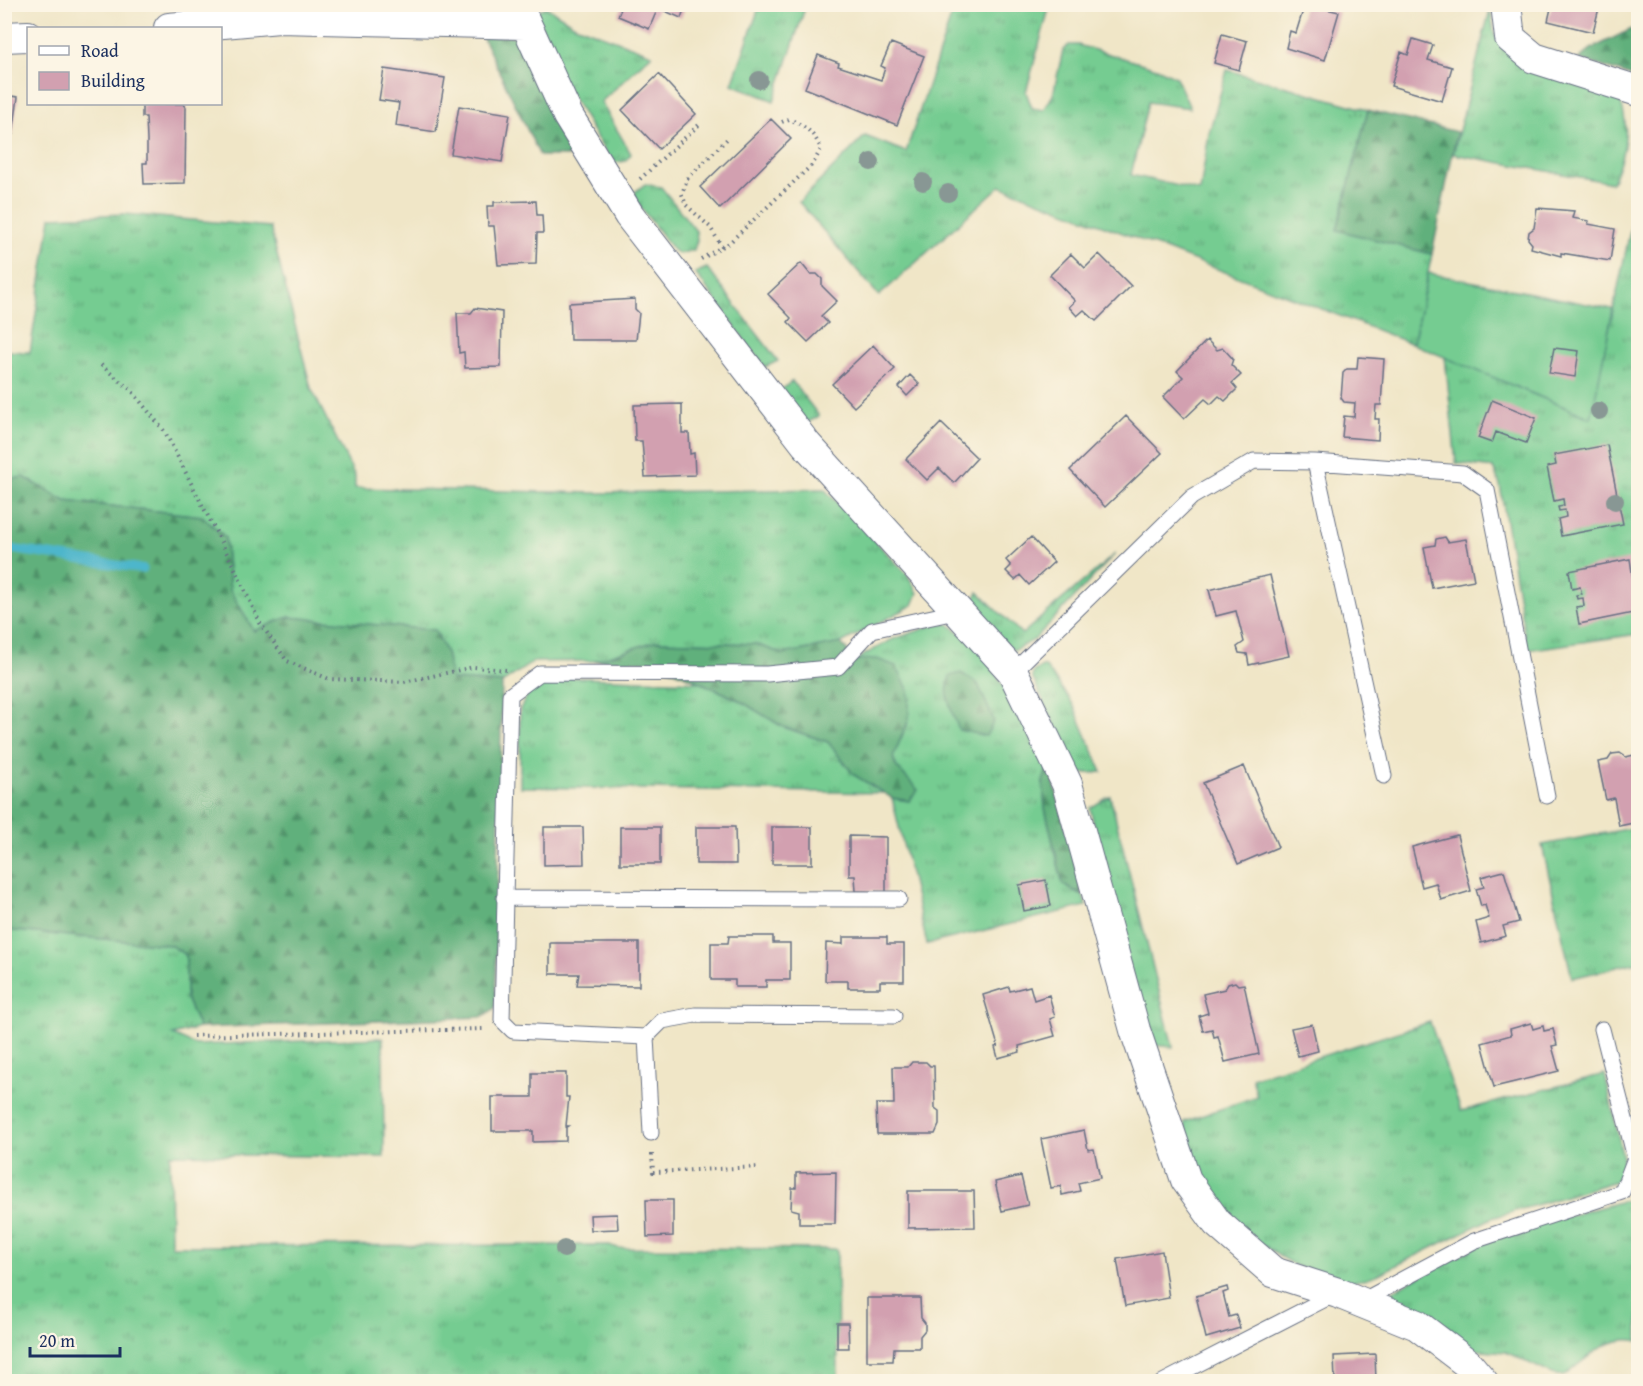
<svg xmlns="http://www.w3.org/2000/svg" width="1643" height="1386" viewBox="0 0 1643 1386" font-family="'Gentium Book Plus',serif">
<style>
.grass{fill:url(#grass-tufts);stroke:#487e78;stroke-width:1.5}
.forest{fill:url(#forest-firs);stroke:#3e706c;stroke-width:1.5}
.garden{fill:#75cc91;stroke:#487e78;stroke-width:1.5}
.lines{fill:none;stroke-linecap:round;stroke-linejoin:round}
.stream{stroke:#4db6cb;stroke-width:9}
.building{fill:#d2a0b0}
.lane-casing{stroke:#666f83;stroke-width:17}
.street-casing{stroke:#666f83;stroke-width:32}
.path{stroke:#666f83;stroke-width:4;stroke-dasharray:1.5 4.5;stroke-linecap:butt}
.lane{stroke:#fff;stroke-width:15}
.street{stroke:#fff;stroke-width:30}
.tree{fill:#889794}
</style>
<defs>
<pattern id="grass-tufts" width="24" height="20" patternUnits="userSpaceOnUse" patternTransform="scale(1.5)"><rect width="24" height="20" fill="#75cc91"/><path d="M3 7l-1-3M5 7V3M7 7l1-3M15 17l-1-3M17 17v-4M19 17l1-3" fill="none" stroke="#5fa67a"/></pattern>
<pattern id="forest-firs" width="22" height="20" patternUnits="userSpaceOnUse" patternTransform="scale(1.5)"><rect width="22" height="20" fill="#60b07b"/><path d="M5 1l3.5 6h-7zM16 11l3.5 6h-7z" fill="#4e9068"/></pattern>
</defs>
<rect width="100%" height="100%" fill="#fcf5e5"/>
<filter id="ink" filterUnits="userSpaceOnUse"><feTurbulence type="fractalNoise" baseFrequency=".0167" numOctaves="2"/><feDisplacementMap in="SourceGraphic" scale="12" xChannelSelector="R" yChannelSelector="G"/><feConvolveMatrix kernelMatrix="1 2 1 2 8 2 1 2 1" color-interpolation-filters="sRGB"/></filter>
<filter id="wash" filterUnits="userSpaceOnUse"><feTurbulence type="fractalNoise" baseFrequency=".008" numOctaves="4" result="noise"/><feDisplacementMap in="SourceGraphic" scale="24" xChannelSelector="R" yChannelSelector="G"/><feGaussianBlur stdDeviation="1.35" result="paint"/><feColorMatrix in="noise" values="0 0 0 0 0 0 0 0 0 0 0 0 0 0 0 0 0 1.4 0 .05"/><feComposite in="paint" operator="in"/></filter>
<g filter="url(#wash)">
<rect width="100%" height="100%" fill="#f0e6c7"/>
<!-- grass -->
<path class="grass" d="M217,4L493,5L488,10L217,13Z
M760,5H806L774,101L732,84Z
M955,5H1050L1026,92L1032,108L1044,110L1053,95L1063,50L1069,45H1078L1157,68L1176,77L1190,108L1148,102L1131,175L1200,191L1209,133L1227,70L1368,110L1337,230L1432,254L1413,344L1000,186L879,296L799,202L865,136L906,152Z
M546,7L575,25L652,54L601,102L631,154L625,161L615,163L607,155L561,78L536,11Z
M1490,10L1495,37L1616,91C1632,124 1626,150 1612,183L1453,154Z
M645,184L661,187L696,231L697,240L694,250L679,254L673,250L636,201L635,192Z
M1638,194V634L1527,650L1500,485L1493,468L1456,463L1445,357L1590,418Z
M125,214L270,227L311,388L355,476V488L596,493L824,489L907,574L918,593L913,605L841,643L783,654L755,644L656,641L593,661L533,662L502,683L452,680L446,653L435,630L288,617L254,631L230,591L225,537L202,516L65,501L24,477L5,480V351L30,352L51,217Z
M707,268L778,361L765,367C740,337 720,303 695,273Z
M792,381L819,416L807,423L781,390Z
M1115,554L1034,640L1015,650L1009,648L971,604L978,592L1022,634Z
M938,624H949L982,650L1049,763L1043,782L1045,808L1063,885L1083,895L1086,906L927,944L892,798L909,801L893,757L909,719L855,660L891,640Z
M1045,666L1073,704L1102,772L1078,774L1032,677L1034,671Z
M553,677L700,682L739,700L783,727L828,742L854,775L884,793L520,787V709L528,694Z
M1110,796L1173,1047L1152,1045L1126,956L1090,808Z
M1638,827V962L1572,978L1542,845Z
M5,930L170,945L186,955V998L199,1028L173,1035L195,1045L383,1038L384,1157L170,1154L171,1246L609,1245L618,1248L837,1249L838,1381L5,1382Z
M1430,1022L1461,1111L1605,1074L1622,1154V1169L1616,1181L1492,1218L1377,1275C1369,1277 1362,1281 1354,1281C1291,1283 1216,1213 1191,1158C1187,1148 1186,1134 1184,1122L1257,1096L1252,1078Z
M1638,1197V1341C1609,1334 1586,1359 1564,1376L1552,1374L1506,1352L1469,1349L1390,1300L1394,1290L1479,1245L1542,1223Z"/>
<!-- forest -->
<path class="forest" d="M1638,26V78L1579,59L1591,49Z
M482,36H512L521,41L575,156H540Z
M1368,110L1457,132L1432,254L1337,230Z
M24,477L65,501L202,516L225,537L230,590L254,631L288,617L435,630L446,653L452,680L502,683L495,1008L482,1017L199,1028L186,998V955L170,945L5,930V480Z
M656,641L755,644L783,654L841,643L855,660L877,659L896,666L909,691V719L893,757L896,766L918,790L909,801L892,798L854,775L828,742L783,727L739,700L700,682L651,661H593Z
M961,673L978,684L994,721L986,736L959,730C952,711 943,696 950,676Z
M1049,763L1083,895L1063,885L1045,808L1043,782Z"/>
<!-- garden -->
<path class="garden" d="M1428,273L1613,309L1591,418L1413,344Z"/>
<g class="lines">
<!-- stream -->
<path class="stream" d="M4,548L143,569"/>
</g>
<g id="blocks">
<!-- building -->
<path class="building" d="M623,4H686L681,18L658,8L649,29L618,16Z
M1305,4L1339,12L1325,60L1286,48L1290,31L1296,33Z
M1552,4H1600L1593,32L1548,21Z
M1222,34L1247,41L1239,70L1214,63Z
M1413,39L1433,45L1428,60L1452,67L1442,101L1391,86L1401,52L1408,55Z
M891,43L924,56L897,125L805,88L818,55L839,63L838,66L881,80L885,68L881,66Z
M384,69L445,78L436,132L396,126L399,103L379,100Z
M659,74L696,114L659,149L622,110Z
M4,95L18,97L13,134L4,133Z
M142,104H184L186,107L185,183L144,184L143,163H147V140L146,117H142Z
M459,106L510,114L502,162L451,154Z
M771,119L791,139L720,209L700,187Z
M4,191L11,192L6,220H4Z
M536,201L537,215H542L543,233H537L536,264L498,265L494,226H488L487,206H494V202Z
M1537,208L1574,211L1572,218L1589,221L1588,224L1615,229L1610,261L1561,253V256L1531,248L1532,244L1528,239L1529,232L1534,228Z
M1071,254L1085,268L1099,254L1131,286L1096,321L1084,310L1077,316L1069,307L1075,301L1050,275Z
M801,263L810,274H817L822,279V286L837,301L821,316L828,323L808,342L788,322L791,318L768,294Z
M635,299V309L639,313L636,340H570L569,303Z
M475,308L502,312L501,367L465,368L464,352L459,353L457,313H471Z
M1207,340L1217,350L1223,348L1233,359L1231,365L1241,375L1232,383L1237,389L1225,401L1219,396L1211,404L1205,399L1184,419L1163,397L1183,377L1177,371Z
M873,345L895,369L854,407L832,384Z
M1554,348L1579,351L1575,377L1549,373Z
M1358,357L1384,359L1381,405H1376L1375,419H1379L1378,440L1342,437L1344,416L1354,417L1355,403L1344,402L1341,398L1343,373L1347,369H1357Z
M910,375L919,384L907,396L899,387Z
M1492,400L1536,418L1526,443L1496,432L1492,443L1478,438Z
M682,404V433H689L690,454L694,453L695,475L645,477L642,441H635L634,405Z
M1126,416L1162,453L1105,507L1070,470Z
M941,423L977,458L954,483L939,468L927,480L906,459Z
M1607,445L1623,524L1561,536L1558,519L1566,517L1565,510L1559,511L1558,507L1564,506L1563,499L1554,501L1547,467L1556,465L1554,455Z
M1031,537L1054,562L1029,585L1020,575L1015,580L1006,571L1011,566L1006,560Z
M1445,537L1448,542L1466,539L1474,580L1432,588L1424,547L1435,545L1436,539Z
M1630,559L1638,612L1579,624L1576,607L1584,606L1583,598L1577,599L1576,595L1582,594L1580,587L1572,589L1569,571Z
M1270,575L1289,656L1249,665L1247,654L1239,653L1237,647L1244,642L1236,611L1216,616L1209,590Z
M1620,753L1626,757L1638,754V822L1619,826L1614,798L1606,800L1598,762L1608,760L1612,754Z
M1244,766L1278,847L1238,864L1203,783Z
M544,827H583L584,864L544,865Z
M620,827H660V864H620Z
M696,827H735L736,864H696Z
M772,827H812V864H772Z
M1457,835L1471,891L1441,900L1436,883L1422,887L1412,847Z
M849,836L886,837V892L856,891L855,876H849Z
M1504,871L1519,922L1503,926L1506,936L1481,943L1476,922L1489,918L1485,905L1481,906L1476,889L1484,887L1481,877Z
M1046,880L1051,906L1024,911L1019,885Z
M729,936H773V943H790V980H766V987H735V980H711V943H728Z
M843,937H887V944H904V981H880V988H848V981H825L826,943L843,944Z
M550,943H639V986L577,985L579,974H550Z
M1235,982L1238,985L1244,984L1259,1054L1225,1062L1218,1036L1214,1037L1212,1029L1203,1031L1199,1016L1208,1013L1203,994L1225,989L1228,984Z
M1030,986L1034,1000L1049,995L1055,1017L1050,1019L1055,1036L1019,1046L1020,1052L998,1058L995,1047L998,1046L983,995L1009,987L1010,991Z
M1531,1023L1533,1029L1543,1026L1544,1031L1553,1029L1557,1045L1552,1046L1559,1071L1494,1087L1482,1043L1511,1035L1510,1029Z
M1312,1024L1318,1051L1298,1056L1291,1028Z
M912,1062H926L930,1066H934L935,1108L939,1111V1125L935,1134H877L876,1104H894L893,1067H908Z
M532,1073H566V1097H569L566,1126H569L566,1128V1141L533,1142V1131H492V1097H532Z
M1084,1130L1088,1150L1094,1149L1100,1178L1078,1183L1080,1191L1062,1195L1061,1186L1051,1188L1041,1139Z
M836,1172L835,1224H799V1211L791,1209L792,1188H796V1173Z
M1021,1176L1028,1205L1002,1211L995,1182Z
M908,1191H974L975,1227L908,1228Z
M646,1200H673V1236L647,1237Z
M617,1214L618,1229L591,1230L590,1215Z
M1162,1251L1169,1298L1125,1306L1117,1259Z
M1227,1287L1228,1291L1223,1293L1229,1317L1236,1315L1240,1328L1206,1338L1196,1296Z
M867,1298H920L921,1318L925,1323V1330L920,1336V1348H894L893,1361H867Z
M837,1323H848L849,1348H837Z
M1375,1354L1376,1382H1335L1334,1356Z"/>
</g>
</g>
<g filter="url(#ink)">
<use href="#blocks" fill-opacity="0" stroke="#666f83" stroke-width="1.5"/>
<g class="lines">
<defs>
<path id="lane" d="M1315,462L1463,473L1487,490L1547,796
M1013,672L1192,497L1254,461L1315,462L1384,776
M504,898L899,899
M646,1037L513,1031L502,1020L510,695L540,673L767,674L838,667L872,630L960,611
M651,1133L646,1037L662,1021L695,1015L894,1016
M1360,1302L1474,1241L1622,1192L1635,1158L1602,1029
M1163,1382L1335,1294"/>
<path id="street" d="M517,4L568,116L629,215L806,444L1013,672L1067,784L1135,1030L1186,1180L1217,1223L1273,1272L1338,1293L1417,1325L1467,1363L1483,1382
M1506,4L1510,38L1534,58L1638,91
M169,28L279,18L525,24
M4,37L28,36"/>
</defs>
<!-- lane casing -->
<use href="#lane" class="lane-casing"/>
<!-- street casing -->
<use href="#street" class="street-casing"/>
<!-- path -->
<path class="path" d="M640,179L701,123
M722,247L710,227L686,205L682,194L687,179L727,139
M701,259L729,243L813,164L821,149C814,132 805,126 789,119L782,122
M101,365L132,391L165,432L236,571L260,623L287,661L329,679L404,682L474,667L506,670
M193,1036L484,1029
M652,1154L653,1172L759,1167"/>
<!-- lane -->
<use href="#lane" class="lane"/>
<!-- street -->
<use href="#street" class="street"/>
</g>
<!-- trees -->
<g class="tree">
<circle cx="759" cy="80" r="9"/>
<circle cx="871" cy="162" r="9"/>
<circle cx="923" cy="182" r="9"/>
<circle cx="948" cy="193" r="9"/>
<circle cx="1599" cy="411" r="9"/>
<circle cx="1615" cy="501" r="9"/>
<circle cx="564" cy="1249" r="9"/>
</g>
</g>
<!-- margin -->
<rect width="1643" height="1386" fill="none" stroke="#fcf5e5" stroke-width="24"/>
<!-- legend -->
<rect x="27" y="27" width="195" height="78" fill="#fcf5e5" stroke="#a2a6af" stroke-width="1.5"/>
<rect x="39" y="46" width="30" height="9" fill="#ffffff" stroke="#a2a6af" stroke-width="1.5"/>
<text x="81" y="57" font-size="18" fill="#1b2f5e">Road</text>
<rect x="39" y="72" width="30" height="18" fill="#d2a0b0" stroke="#a2a6af" stroke-width="1.5"/>
<text x="81" y="87" font-size="18" fill="#1b2f5e">Building</text>
<!-- scale -->
<path d="M30 1347v9h90v-9" fill="none" stroke="#1b2f5e" stroke-width="3"/>
<text x="39" y="1347" font-size="18" fill="#1b2f5e" stroke="#fcf5e5" stroke-width="4.5" paint-order="stroke">20 m</text>
</svg>
